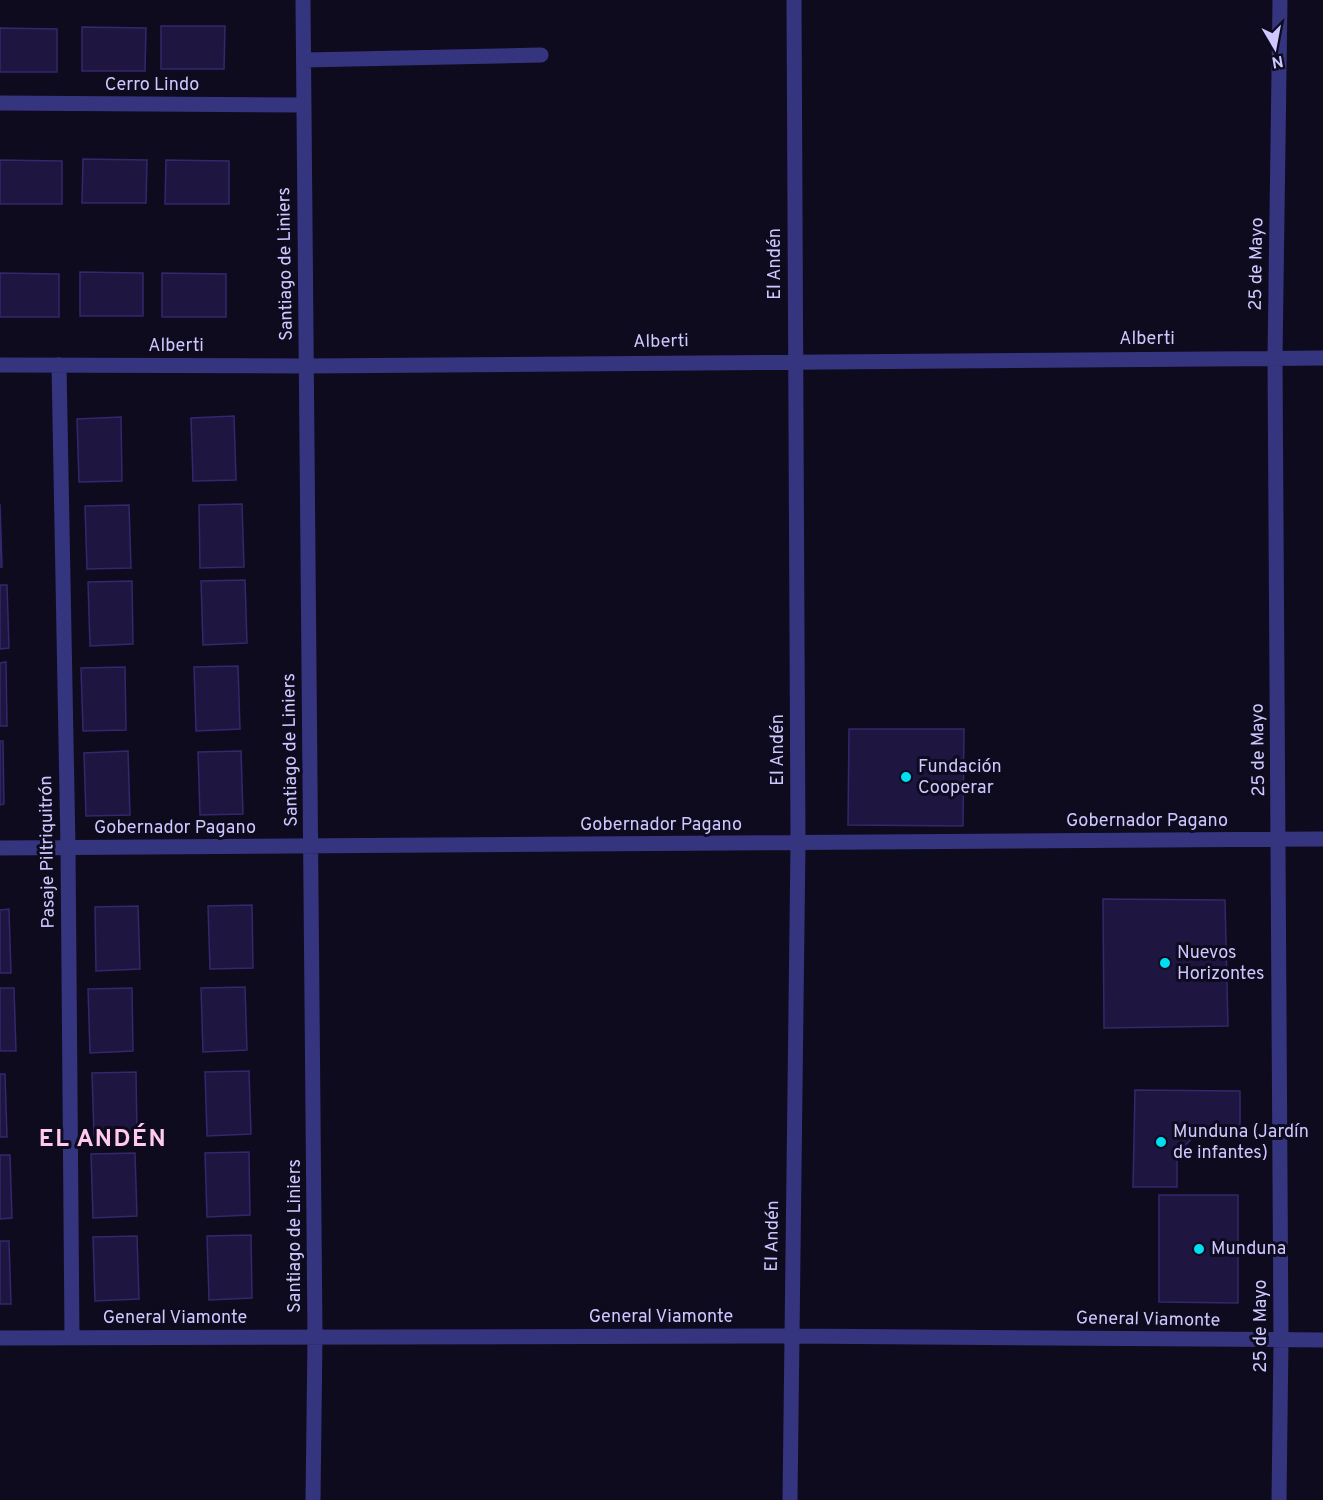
<svg xmlns="http://www.w3.org/2000/svg" width="1323" height="1500" viewBox="0 0 1323 1500" font-family="Overpass,sans-serif">
<style>
.building{fill:#1e1640;stroke:#34276d;stroke-width:1.5}
.lines{fill:none;stroke-linecap:round;stroke-linejoin:round}
.minor{stroke:#35347f;stroke-width:15}
.poi-dot{fill:#00e0f3;stroke:#0e0b1e;stroke-width:2}
.labels{text-anchor:middle;dominant-baseline:central;stroke-width:6;stroke-linejoin:round;paint-order:stroke}
.street-label{font-size:18px;fill:#cdc8ff;stroke:#0e0b1e}
.poi-label{font-size:18px;fill:#cdc8ff;stroke:#0e0b1e;text-anchor:start}
.district-label{font-size:24px;font-weight:bold;letter-spacing:1.5px;fill:#ffcaed;stroke:#0e0b1e}
</style>
<rect width="100%" height="100%" fill="#0e0b1e"/>
<!-- building -->
<path class="building" d="M161,26H225L224,69H161Z
M82,27L146,28L145,71H82Z
M0,28L57,29V72H0Z
M83,159L147,160L146,203H82Z
M0,160L62,161V204H0Z
M166,160L229,161V204H165Z
M80,272L143,273V316H80Z
M0,273L59,274V317H0Z
M162,273L226,274V317H162Z
M234,416L236,480L193,481L191,418Z
M121,417L122,481L79,482L77,419Z
M0,504L2,567H0Z
M242,504L244,567L200,568L199,505Z
M129,505L131,568L87,569L85,506Z
M245,580L247,643L203,645L201,581Z
M132,581L133,644L90,646L88,582Z
M0,585H7L9,648L0,649Z
M6,662L7,726H0V663Z
M238,666L240,729L196,731L194,667Z
M125,667L126,730L83,731L81,668Z
M849,729H964L963,826L848,825Z
M0,741H3L4,804L0,805Z
M128,751L130,815L86,816L84,753Z
M241,751L243,814L200,815L198,752Z
M1103,899L1225,900L1228,1026L1104,1028Z
M252,905L253,968L210,969L208,906Z
M138,906L140,969L96,971L95,907Z
M9,909L11,973H0V910Z
M245,987L247,1050L203,1052L201,988Z
M0,988H14L16,1051H0Z
M132,988L133,1051L90,1053L88,989Z
M249,1071L251,1134L207,1136L205,1072Z
M136,1072L137,1135L94,1136L92,1073Z
M0,1074H5L7,1137H0Z
M1135,1090L1240,1091V1129H1201L1177,1154V1187H1133Z
M249,1152L250,1215L207,1217L205,1153Z
M135,1153L137,1216L93,1218L91,1154Z
M0,1155H10L12,1218L0,1219Z
M1159,1195H1238V1303L1159,1302Z
M251,1235L252,1298L209,1300L207,1236Z
M137,1236L139,1299L95,1301L93,1237Z
M0,1241H9L11,1304H0Z"/>
<g class="lines">
<!-- minor -->
<path class="minor" d="M303,0L315,1337L313,1500
M304,60L541,55
M0,103L304,105
M0,365L307,366L1323,358
M59,365L68,848L72,1338
M0,848L1323,839
M0,1338L791,1336L1323,1340
M790,1500L798,843L794,0
M1279,1500L1281,1341L1275,358L1280,0"/>
</g>
<!-- markers -->
<g class="poi-dot">
<circle cx="906" cy="777" r="6"/>
<circle cx="1165" cy="963" r="6"/>
<circle cx="1161" cy="1142" r="6"/>
<circle cx="1199" cy="1249" r="6"/>
</g>
<g class="labels">
<!-- street labels -->
<g class="street-label">
<text x="152" y="85">Cerro Lindo</text>
<text transform="translate(286 264) rotate(-91)">Santiago de Liniers</text>
<text transform="translate(775 264) rotate(-90)">El Andén</text>
<text transform="translate(1257 264) rotate(-89)">25 de Mayo</text>
<text x="1147" y="339">Alberti</text>
<text transform="translate(661 342) rotate(-1)">Alberti</text>
<text x="176" y="346">Alberti</text>
<text transform="translate(291 750) rotate(-91)">Santiago de Liniers</text>
<text transform="translate(778 750) rotate(-90)">El Andén</text>
<text transform="translate(1259 750) rotate(-91)">25 de Mayo</text>
<text x="1147" y="821">Gobernador Pagano</text>
<text x="661" y="825">Gobernador Pagano</text>
<text x="175" y="828">Gobernador Pagano</text>
<text transform="translate(48 852) rotate(-91)">Pasaje Piltriquitrón</text>
<text transform="translate(295 1236) rotate(-90)">Santiago de Liniers</text>
<text transform="translate(773 1236) rotate(-89)">El Andén</text>
<text x="661" y="1317">General Viamonte</text>
<text x="175" y="1318">General Viamonte</text>
<text transform="translate(1148 1320) rotate(1)">General Viamonte</text>
<text transform="translate(1261 1326) rotate(-90)">25 de Mayo</text>
</g>
<!-- poi labels -->
<g class="poi-label">
<text x="918" y="767">Fundación<tspan x="918" dy="21">Cooperar</tspan></text>
<text x="1177" y="953">Nuevos<tspan x="1177" dy="21">Horizontes</tspan></text>
<text x="1173" y="1132">Munduna (Jardín<tspan x="1173" dy="21">de infantes)</tspan></text>
<text x="1211" y="1249">Munduna</text>
</g>
<!-- district labels -->
<g class="district-label">
<text x="103" y="1140">EL ANDÉN</text>
</g>
</g>
<!-- north arrow -->
<g transform="translate(1275 48) rotate(170)" stroke="#0e0b1e" stroke-width="4.5" paint-order="stroke">
<path d="M0-4.5L10 22L0 15L-10 22Z" fill="#cdc8ff"/>
<text y="-9" font-size="16" font-weight="bold" text-anchor="middle" fill="#cdc8ff">N</text>
</g>
</svg>
